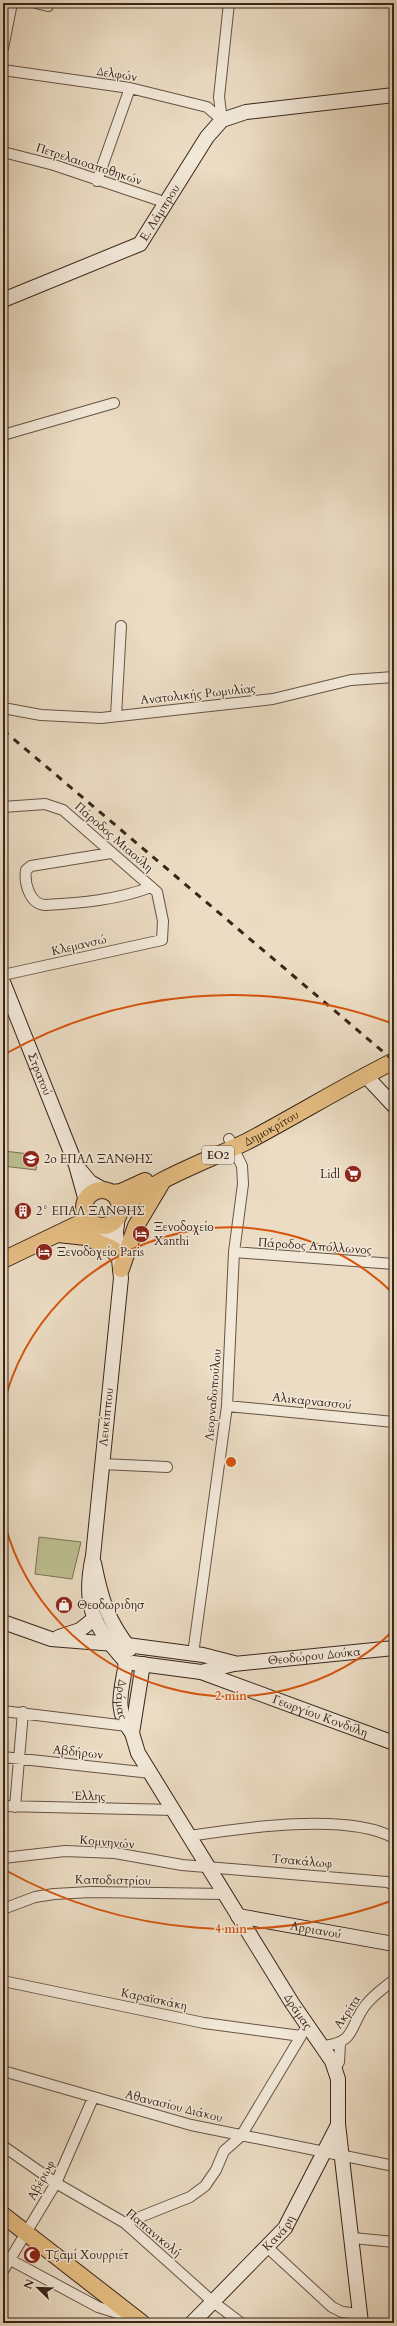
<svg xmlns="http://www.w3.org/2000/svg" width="397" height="2326" viewBox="0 0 397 2326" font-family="Cardo,serif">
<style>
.green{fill:#bcbf90;stroke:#7a7255}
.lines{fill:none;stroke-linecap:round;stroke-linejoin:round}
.street-casing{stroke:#665344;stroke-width:12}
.secondary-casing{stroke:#39251a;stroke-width:16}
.primary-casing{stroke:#39251a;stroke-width:18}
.street{stroke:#f2e8d8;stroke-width:10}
.secondary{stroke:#f2e8d8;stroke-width:14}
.primary{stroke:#e6be82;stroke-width:16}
.rail{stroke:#39251a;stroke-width:3;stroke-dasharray:7 7;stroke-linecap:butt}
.ring{fill:none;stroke:#d6540d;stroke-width:2}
.labels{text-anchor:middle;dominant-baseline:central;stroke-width:3;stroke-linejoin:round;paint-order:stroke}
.shield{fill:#f2e8d8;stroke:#706053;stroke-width:1}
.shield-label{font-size:11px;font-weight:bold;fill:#39251a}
.street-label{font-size:12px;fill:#39251a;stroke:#f2e8d8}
.poi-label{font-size:12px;fill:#39251a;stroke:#f2e8d8;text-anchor:start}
.centre{fill:#d6540d;stroke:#f2e8d8;stroke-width:2}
.ring-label{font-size:12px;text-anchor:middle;font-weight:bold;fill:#d6540d;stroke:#f2e8d8;stroke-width:3;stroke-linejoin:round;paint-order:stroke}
</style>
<rect width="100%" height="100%" fill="#ebdcc3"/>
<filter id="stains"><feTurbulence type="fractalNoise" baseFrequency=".005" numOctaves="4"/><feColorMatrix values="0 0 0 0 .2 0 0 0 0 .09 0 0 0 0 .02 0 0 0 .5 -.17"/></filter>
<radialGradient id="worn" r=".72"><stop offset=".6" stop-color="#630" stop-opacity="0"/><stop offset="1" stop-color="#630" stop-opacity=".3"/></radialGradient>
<!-- green -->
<path class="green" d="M4,1151L38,1155L36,1170L3,1166Z
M39,1537L81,1542L72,1579L35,1574Z"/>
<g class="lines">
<defs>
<path id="street" d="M36,3L48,6
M3,48L12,3
M3,70L130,88L207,107L222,120
M222,120L219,97L229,3
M3,152L54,165L167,203
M97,181L130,88
M3,435L114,403
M3,708L41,715L101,718L273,699L351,680L394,677
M116,716L121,626
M3,807L45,804L63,810L157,892L163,921L162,940L3,975
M111,853L31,866L26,870C24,884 30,904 45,905C81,903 117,900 151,887
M234,1252L394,1264
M227,1406L394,1422
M102,1464L167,1467
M193,1654L227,1406L234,1252L243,1184L242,1166L229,1139
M3,1711L127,1726
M3,1757L151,1773
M3,1806L174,1810
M15,1807L23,1712
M189,1836C241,1828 348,1812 394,1838
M3,1858L65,1851L115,1853L182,1865L387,1882L394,1885
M3,1909L35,1897L54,1894L91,1892L225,1894
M3,1981L204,2023L301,2036
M324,2046C353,2042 349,2032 362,2010C370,1998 382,1989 394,1980
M335,2069L339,2062L340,2044
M3,2071L191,2125L394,2166
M3,2146L56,2183L125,2223L212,2301L241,2323
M125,2223L190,2197L205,2186L216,2170L224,2151L241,2136L304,2031
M353,2238L394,2242
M267,2247L332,2307L342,2312L360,2314
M3,2256L98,2307L127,2316
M3,2271L56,2183L93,2098"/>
<g id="secondary">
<path id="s1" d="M3,300L140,244L207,137L222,120L246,112L394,95"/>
<path id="s2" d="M3,982L76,1165L86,1201"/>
<path d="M365,1075L394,1106"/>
<path d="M80,1170L90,1182L106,1191"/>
<path d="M118,1215L116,1232L121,1278L93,1556C82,1606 93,1625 126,1662"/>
<path d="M95,1224L103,1233L114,1253"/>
<path d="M94,1563C101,1598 107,1620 130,1649"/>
<path d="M3,1622L51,1639L127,1645L203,1655L234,1663"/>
<path d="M59,1637L80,1630L95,1618"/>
<path id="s3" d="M126,1662C122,1691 113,1709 132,1733"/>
<path id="s4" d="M133,1663L201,1672L234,1664L394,1648"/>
<path id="s5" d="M143,1664L132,1733L138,1753L292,2003L332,2061L338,2079V2124L361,2323"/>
<path id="s6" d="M201,1672L394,1743"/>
<path id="s7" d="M238,1916L394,1944"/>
<path id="s8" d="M192,2323L285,2228L338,2125"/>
</g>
<g id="primary">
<circle cx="102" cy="1208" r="18"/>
<path d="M112,1193L121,1192L145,1181"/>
<path id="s9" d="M119,1209C156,1178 205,1162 248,1141C297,1115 344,1086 394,1061"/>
<path d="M58,1234L86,1237L113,1249"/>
<path d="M3,1260L78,1224L92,1223"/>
<path d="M121,1269L136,1226L161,1184"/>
<path d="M3,2215L142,2323"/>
</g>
</defs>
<!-- street casing -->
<use href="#street" class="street-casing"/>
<!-- secondary casing -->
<use href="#secondary" class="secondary-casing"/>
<!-- primary casing -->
<use href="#primary" class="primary-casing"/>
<!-- street -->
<use href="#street" class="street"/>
<!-- secondary -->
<use href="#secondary" class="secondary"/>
<!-- primary -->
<use href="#primary" class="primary"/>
<!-- rail -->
<path class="rail" d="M3,730L394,1061"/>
</g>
<!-- distance rings -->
<g class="ring">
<path d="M394 1630A234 234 0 0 1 3 1517M3 1407A234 234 0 0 1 394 1294"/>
<path d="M391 1901A467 467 0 0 1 5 1870M5 1054A467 467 0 0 1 391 1023"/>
</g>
<!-- icons -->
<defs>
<symbol id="school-disc" viewBox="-11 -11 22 22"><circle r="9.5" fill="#8f2418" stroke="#f2e8d8"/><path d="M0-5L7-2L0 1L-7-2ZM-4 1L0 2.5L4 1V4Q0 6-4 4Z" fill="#fff"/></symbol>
<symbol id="supermarket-disc" viewBox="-11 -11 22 22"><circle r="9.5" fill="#8f2418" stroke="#f2e8d8"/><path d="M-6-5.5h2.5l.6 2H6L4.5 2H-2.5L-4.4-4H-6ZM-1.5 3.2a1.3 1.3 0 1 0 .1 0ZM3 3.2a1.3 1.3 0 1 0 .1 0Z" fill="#fff"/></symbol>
<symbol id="building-disc" viewBox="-11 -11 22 22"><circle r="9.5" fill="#8f2418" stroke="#f2e8d8"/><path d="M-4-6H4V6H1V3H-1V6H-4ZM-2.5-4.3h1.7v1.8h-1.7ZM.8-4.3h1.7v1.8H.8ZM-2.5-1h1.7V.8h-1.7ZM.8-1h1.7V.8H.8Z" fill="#fff"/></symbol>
<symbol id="hotel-disc" viewBox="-11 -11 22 22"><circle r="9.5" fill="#8f2418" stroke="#f2e8d8"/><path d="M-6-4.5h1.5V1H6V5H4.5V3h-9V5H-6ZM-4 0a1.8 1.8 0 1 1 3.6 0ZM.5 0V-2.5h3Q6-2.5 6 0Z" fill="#fff"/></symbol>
<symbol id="shop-disc" viewBox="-11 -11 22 22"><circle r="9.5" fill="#8f2418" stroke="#f2e8d8"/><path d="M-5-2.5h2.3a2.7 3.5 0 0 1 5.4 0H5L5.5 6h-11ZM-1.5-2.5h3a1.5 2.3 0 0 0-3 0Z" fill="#fff"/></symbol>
<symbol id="mosque-disc" viewBox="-11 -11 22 22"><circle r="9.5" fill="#8f2418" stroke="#f2e8d8"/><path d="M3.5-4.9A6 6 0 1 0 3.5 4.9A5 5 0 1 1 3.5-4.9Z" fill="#fff"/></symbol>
</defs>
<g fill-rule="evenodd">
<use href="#school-disc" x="21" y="1149" width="20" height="20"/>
<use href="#supermarket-disc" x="343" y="1164" width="20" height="20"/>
<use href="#building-disc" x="13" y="1201" width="20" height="20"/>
<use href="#hotel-disc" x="131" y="1224" width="20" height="20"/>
<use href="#hotel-disc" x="34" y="1242" width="20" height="20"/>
<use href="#shop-disc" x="54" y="1595" width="20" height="20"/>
<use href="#mosque-disc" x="22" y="2245" width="20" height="20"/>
</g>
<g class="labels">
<!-- shield labels -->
<rect class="shield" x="202" y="1146" width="32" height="18" rx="3"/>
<g class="shield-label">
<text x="218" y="1155">ΕΟ2</text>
</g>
<!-- street labels -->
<g class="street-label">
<text transform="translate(117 74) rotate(9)">Δελφών</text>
<text transform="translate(89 164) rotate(18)">Πετρελαιοαποθηκών</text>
<text stroke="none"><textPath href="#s1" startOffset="185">Ε. Λάμπρου</textPath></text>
<text transform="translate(198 694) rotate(-6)">Ανατολικής Ρωμυλίας</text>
<text transform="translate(114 837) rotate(41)">Πάροδος Μιαούλη</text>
<text transform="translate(79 945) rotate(-13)">Κλεμανσώ</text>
<text stroke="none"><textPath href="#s2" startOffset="99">Στρατού</textPath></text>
<text stroke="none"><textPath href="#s9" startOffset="173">Δημοκρίτου</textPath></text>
<text transform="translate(315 1246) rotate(4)">Πάροδος Απόλλωνος</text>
<text transform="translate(213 1395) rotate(-85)">Λεορναδοπούλου</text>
<text transform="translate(312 1401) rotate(6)">Αλικαρνασσού</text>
<text transform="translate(106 1417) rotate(-84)">Λευκίππου</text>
<text stroke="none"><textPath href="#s4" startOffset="183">Θεοδώρου Δούκα</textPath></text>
<text stroke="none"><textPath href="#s3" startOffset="38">Δράμας</textPath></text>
<text stroke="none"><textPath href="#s6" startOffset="127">Γεωργίου Κονδύλη</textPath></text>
<text transform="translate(78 1752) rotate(6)">Αβδήρων</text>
<text transform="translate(89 1796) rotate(1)">Έλλης</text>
<text transform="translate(107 1842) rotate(5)">Κομνηνών</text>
<text transform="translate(302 1861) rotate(5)">Τσακάλωφ</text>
<text transform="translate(113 1880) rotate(1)">Καποδιστρίου</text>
<text stroke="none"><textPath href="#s7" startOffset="79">Αρριανού</textPath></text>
<text transform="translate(154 1999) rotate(12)">Καραϊσκάκη</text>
<text stroke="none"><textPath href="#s5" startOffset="395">Δράμας</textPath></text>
<text transform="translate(347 2012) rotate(-56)">Ακρίτα</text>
<text transform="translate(174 2106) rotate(14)">Αθανασίου Διάκου</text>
<text transform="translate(41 2180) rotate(-62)">Αβέρωφ</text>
<text stroke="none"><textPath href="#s8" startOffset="125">Κανάρη</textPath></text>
<text transform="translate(154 2233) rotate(40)">Παπανικολή</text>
</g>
<!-- poi labels -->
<g class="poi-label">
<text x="44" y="1159">2o ΕΠΑΛ ΞΑΝΘΗΣ</text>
<text x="340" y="1174" text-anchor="end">Lidl</text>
<text x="36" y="1211">2° ΕΠΑΛ ΞΑΝΘΗΣ</text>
<text x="154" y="1227">Ξενοδοχείο<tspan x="154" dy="14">Xanthi</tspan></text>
<text x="57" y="1252">Ξενοδοχείο Paris</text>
<text x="77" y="1605">Θεοδωριδησ</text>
<text x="45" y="2255">Τζαμί Χουρριέτ</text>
</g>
</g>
<circle cx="231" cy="1462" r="6" class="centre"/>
<g class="ring-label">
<text x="231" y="1700">2 min</text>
<text x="231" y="1933">4 min</text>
</g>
<!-- margin -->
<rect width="397" height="2326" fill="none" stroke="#ebdcc3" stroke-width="16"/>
<rect x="4" y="4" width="389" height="2318" fill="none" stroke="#39251a" stroke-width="2"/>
<rect x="8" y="8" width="381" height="2310" fill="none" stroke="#39251a"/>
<!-- north arrow -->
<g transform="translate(38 2288) rotate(293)" stroke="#f2e8d8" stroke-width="3" paint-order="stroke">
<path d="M0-3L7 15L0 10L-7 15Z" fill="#39251a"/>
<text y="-6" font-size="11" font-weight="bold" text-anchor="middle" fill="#39251a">N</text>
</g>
<rect width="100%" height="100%" filter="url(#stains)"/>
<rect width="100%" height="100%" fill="url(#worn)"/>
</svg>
